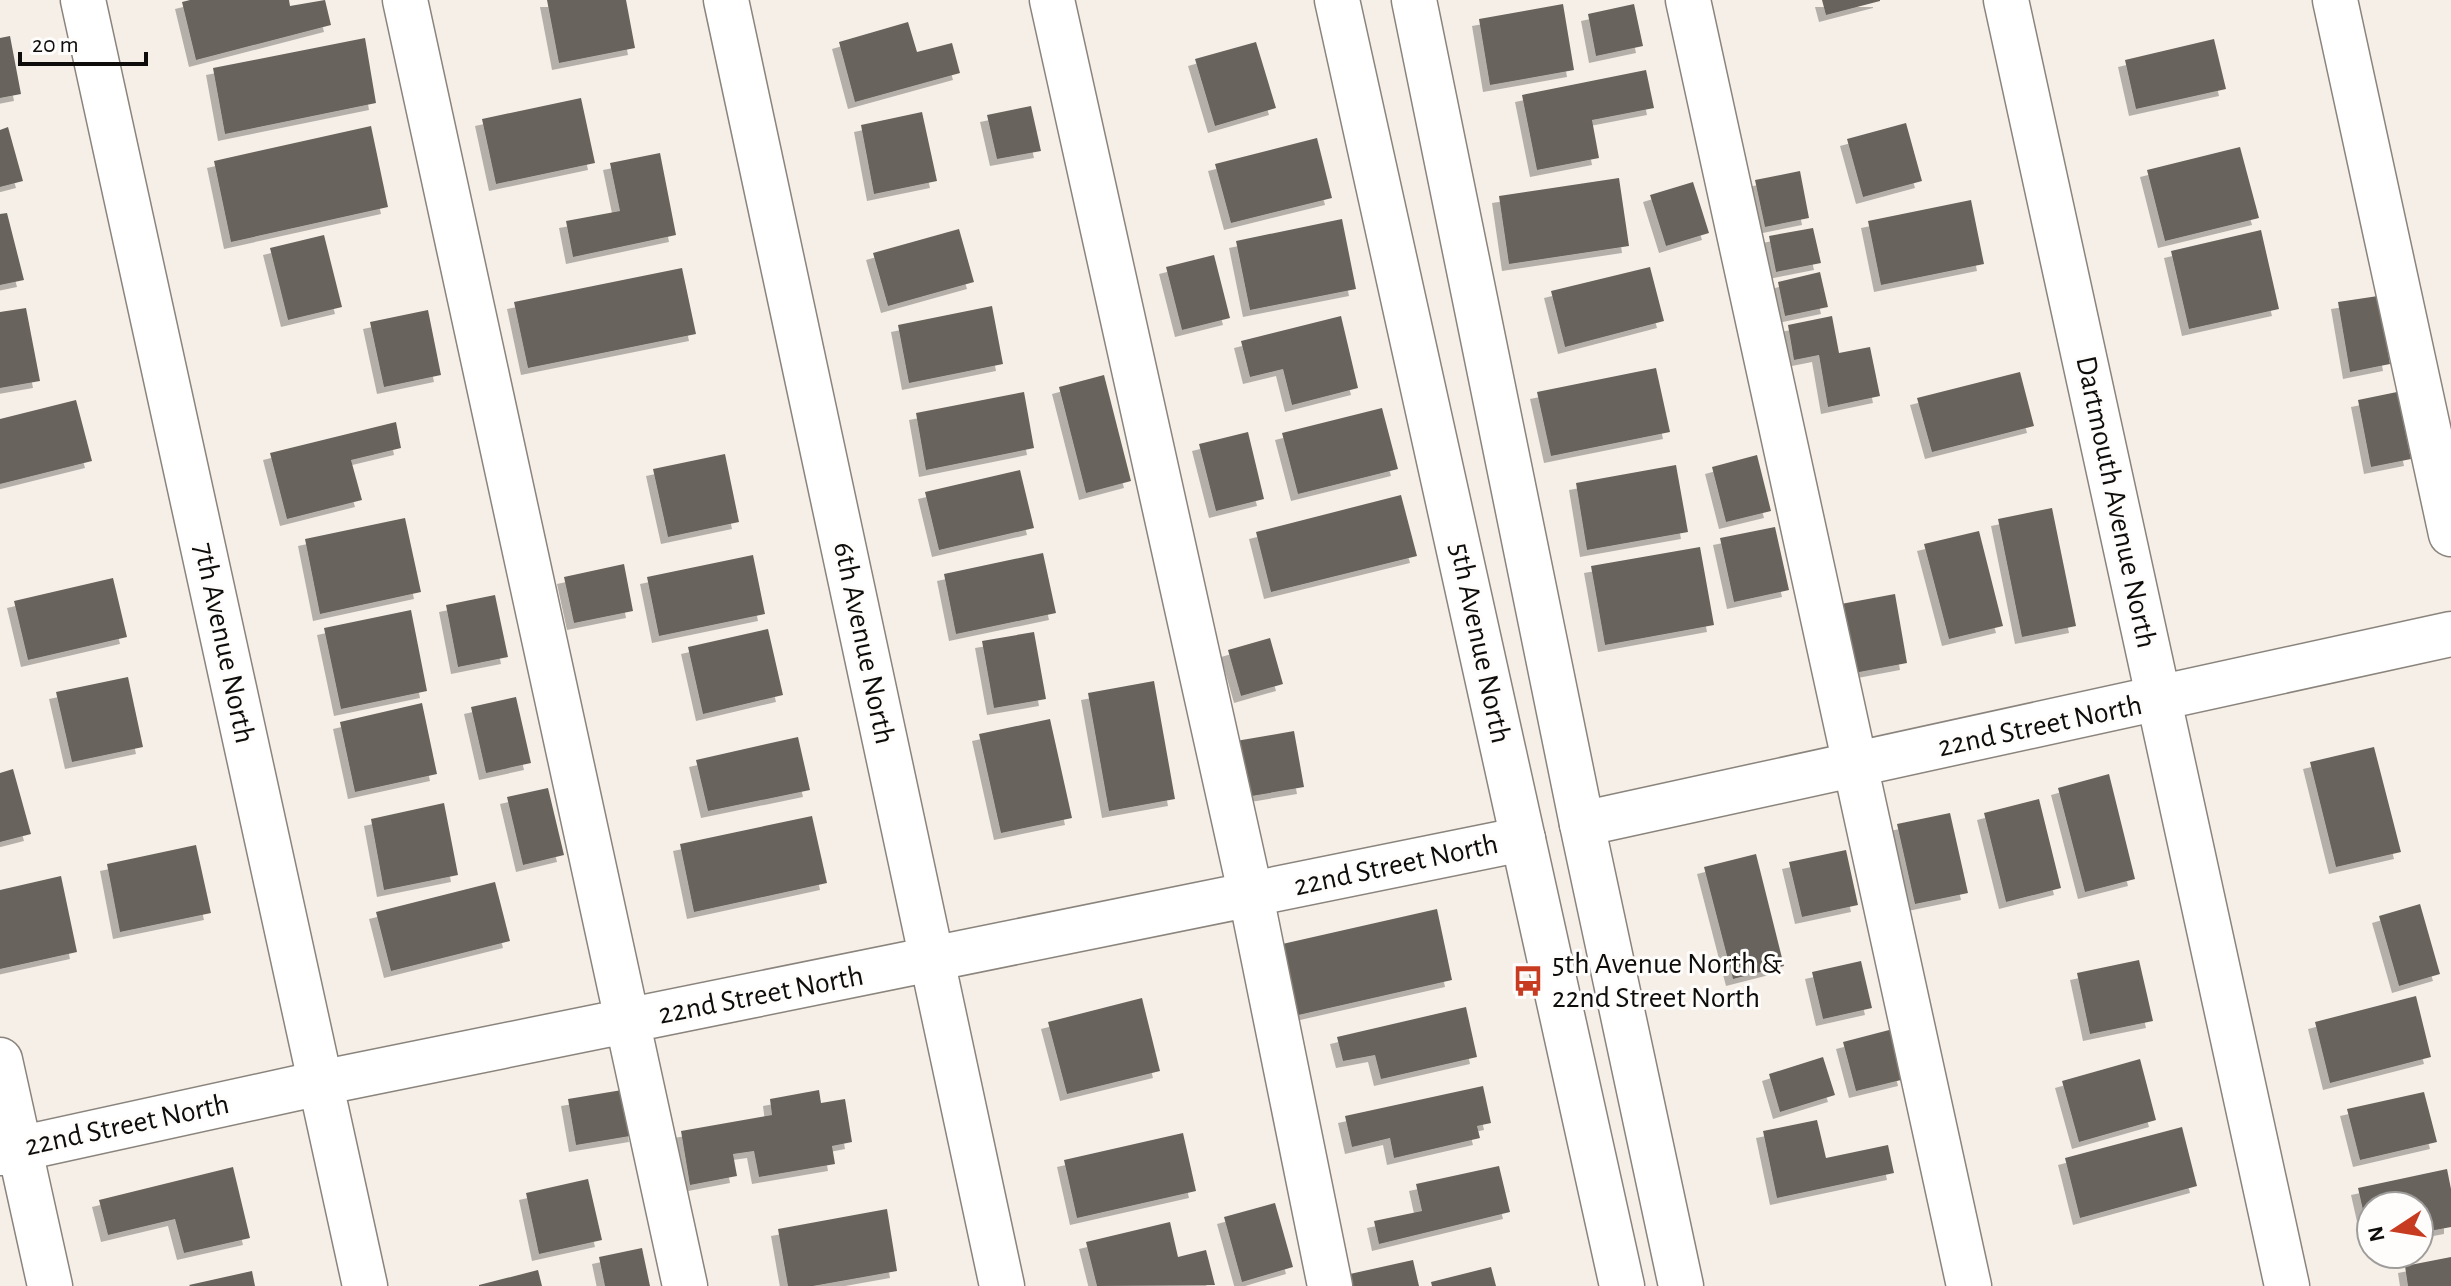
<svg xmlns="http://www.w3.org/2000/svg" width="2451" height="1286" viewBox="0 0 2451 1286" font-family="'Alegreya Sans',sans-serif">
<style>
.building{fill:#68635c;filter:url(#shadow)}
.lines{fill:none;stroke-linecap:round;stroke-linejoin:round}
.minor-casing{stroke:#8a847d;stroke-width:47}
.major-casing{stroke:#8a847d;stroke-width:47}
.minor{stroke:#fff;stroke-width:44}
.major{stroke:#fff;stroke-width:44}
.labels{text-anchor:middle;dominant-baseline:central;stroke-width:6;stroke-linejoin:round;paint-order:stroke}
.street-label{font-size:30px;fill:#0f0d0b;stroke:#fffdfc}
.poi-label{font-size:30px;fill:#0f0d0b;stroke:#fffdfc;text-anchor:start}
</style>
<defs>
<filter id="shadow"><feDropShadow dx="-7" dy="7" stdDeviation="0" flood-color="#0004"/></filter>
</defs>
<rect width="100%" height="100%" fill="#f6efe7"/>
<!-- building -->
<path class="building" d="M190,0H289L290,6L325,0L331,25L196,60L182,2Z
M547,0H626L635,48L559,63Z
M1822,0H1880V1L1826,15Z
M1563,4L1574,70L1490,85L1479,19Z
M1634,4L1643,46L1596,56L1588,14Z
M908,22L917,52L952,43L960,73L855,102L839,42Z
M10,36L21,94L0,98V38Z
M365,38L376,103L225,134L213,68Z
M2214,39L2226,89L2136,109L2125,60Z
M1256,42L1276,108L1215,126L1195,59Z
M1646,70L1654,108L1592,120L1599,158L1537,170L1522,95Z
M581,98L595,163L496,184L482,119Z
M1031,106L1041,151L997,159L987,115Z
M922,112L937,181L874,194L861,125Z
M1906,123L1922,181L1863,197L1847,139Z
M371,126L388,207L231,242L214,161Z
M8,127L23,181L0,187V130Z
M1317,138L1332,198L1231,223L1215,164Z
M2240,147L2259,218L2165,241L2147,170Z
M660,153L676,235L573,257L566,221L620,211L610,163Z
M1800,171L1809,218L1765,227L1755,180Z
M1619,178L1629,246L1509,264L1499,196Z
M1693,182L1709,233L1666,246L1650,195Z
M1971,200L1984,264L1881,285L1868,221Z
M7,213L24,280L0,285V214Z
M1342,219L1356,289L1250,310L1236,241Z
M1813,228L1821,263L1776,272L1769,236Z
M959,229L974,282L888,306L873,253Z
M2261,230L2279,309L2189,329L2171,251Z
M324,235L342,307L288,320L270,248Z
M1214,255L1230,318L1182,330L1166,267Z
M1650,267L1664,321L1565,347L1551,291Z
M682,268L696,334L528,368L514,302Z
M1820,272L1828,307L1785,316L1778,282Z
M2378,296L2390,364L2350,372L2338,302Z
M992,306L1003,364L909,383L898,325Z
M26,308L40,381L0,388V312Z
M428,310L441,375L384,387L370,322Z
M1341,316L1358,388L1292,405L1283,369L1250,377L1241,341Z
M1832,316L1839,353L1870,347L1880,396L1828,407L1819,355L1794,360L1788,325Z
M1656,368L1670,432L1551,456L1537,392Z
M2020,372L2034,426L1932,452L1917,398Z
M1104,375L1131,481L1086,493L1059,387Z
M1024,392L1034,448L926,470L916,413Z
M2397,392L2411,459L2371,467L2358,400Z
M76,400L92,461L0,484V419Z
M1382,408L1398,469L1298,494L1282,433Z
M396,422L401,448L351,460L362,500L287,519L270,453Z
M1248,432L1264,499L1216,511L1199,444Z
M725,454L739,522L668,537L653,469Z
M1757,455L1771,511L1726,522L1712,467Z
M1676,465L1688,532L1587,550L1576,483Z
M1020,470L1034,528L939,550L925,492Z
M1401,495L1417,556L1271,592L1256,532Z
M2052,508L2076,626L2022,637L1998,519Z
M405,518L421,592L320,614L305,539Z
M1775,527L1789,590L1734,602L1720,538Z
M1979,531L2003,626L1949,639L1924,544Z
M1700,547L1714,625L1605,645L1591,566Z
M1043,553L1056,613L956,634L944,574Z
M753,555L765,614L659,636L647,577Z
M624,564L633,611L574,623L564,577Z
M113,578L127,637L28,660L14,601Z
M1895,594L1907,663L1854,673L1841,604Z
M495,595L508,657L458,667L446,605Z
M411,610L427,691L341,709L324,628Z
M768,629L783,695L703,714L688,647Z
M1034,632L1046,699L994,708L982,641Z
M1270,638L1283,684L1241,696L1228,650Z
M128,677L143,747L72,762L56,692Z
M1154,681L1175,799L1109,811L1088,693Z
M516,697L531,763L486,773L471,707Z
M422,703L437,774L355,792L340,722Z
M1050,719L1072,818L1001,833L979,734Z
M1294,731L1304,787L1246,797L1236,741Z
M798,737L810,790L708,811L696,760Z
M2374,747L2401,852L2336,867L2310,762Z
M13,769L31,834L0,842V773Z
M2109,774L2135,879L2085,892L2058,788Z
M548,788L564,855L523,865L507,797Z
M2039,799L2061,888L2006,902L1984,813Z
M444,803L458,875L384,890L371,819Z
M1950,813L1968,893L1915,904L1897,824Z
M812,816L827,883L694,912L680,844Z
M196,845L211,913L120,932L107,864Z
M1846,850L1858,905L1802,917L1789,862Z
M1756,854L1784,966L1733,979L1704,867Z
M61,876L77,952L0,969V890Z
M495,882L510,941L391,971L376,912Z
M2420,904L2440,974L2399,986L2379,916Z
M1437,909L1452,980L1294,1016L1278,945Z
M2139,960L2153,1021L2090,1034L2077,973Z
M1861,961L1872,1008L1823,1019L1812,972Z
M2416,996L2431,1057L2330,1083L2315,1022Z
M1142,998L1160,1071L1067,1094L1048,1022Z
M1466,1007L1477,1057L1381,1079L1375,1055L1343,1061L1337,1037Z
M1893,1029L1905,1079L1856,1091L1843,1042Z
M1823,1057L1835,1095L1780,1112L1769,1074Z
M2140,1059L2156,1120L2079,1142L2062,1081Z
M1483,1086L1491,1123L1477,1126L1480,1138L1394,1158L1390,1138L1352,1147L1345,1116Z
M628,1089L636,1135L576,1145L568,1099Z
M819,1090L821,1103L845,1099L852,1142L832,1146L835,1164L759,1177L754,1151L733,1154L737,1176L690,1185L681,1131L772,1115L770,1099Z
M2424,1092L2437,1142L2360,1160L2347,1109Z
M1817,1120L1826,1158L1888,1145L1894,1173L1777,1198L1763,1131Z
M2182,1127L2197,1186L2080,1218L2065,1158Z
M1183,1133L1196,1191L1077,1218L1064,1160Z
M1499,1166L1510,1212L1379,1244L1374,1221L1422,1211L1416,1184Z
M233,1167L250,1238L184,1253L175,1219L108,1235L99,1200Z
M2447,1169L2451,1189V1227L2419,1233V1206H2371L2370,1241L2358,1188Z
M588,1179L602,1240L539,1254L526,1193Z
M1275,1203L1293,1267L1242,1282L1224,1217Z
M887,1209L897,1271L813,1286H788L778,1229Z
M1170,1222L1178,1257L1206,1250L1215,1285L1097,1286L1086,1242Z
M642,1248L650,1286H605L599,1257Z
M2451,1257V1286H2408L2405,1266Z
M1413,1260L1419,1286H1352L1350,1274Z
M1491,1267L1496,1286H1432L1431,1282Z
M538,1270L542,1286H479V1285Z
M252,1271L255,1286H190L189,1285Z"/>
<g class="lines">
<defs>
<path id="minor" d="M83,0L365,1286
M405,0L685,1286
M726,0L1002,1286
M1052,0L1251,896L1330,1286
M1688,0L1969,1286
M2006,0L2287,1286
M2335,0L2451,534
M1582,824L2451,634
M0,1060L50,1286
M0,1153L320,1083L1523,839"/>
<path id="major" d="M1337,0L1622,1286
M1414,0L1582,824L1681,1286"/>
</defs>
<!-- minor casing -->
<use href="#minor" class="minor-casing"/>
<!-- major casing -->
<use href="#major" class="major-casing"/>
<!-- minor -->
<use href="#minor" class="minor"/>
<!-- major -->
<use href="#major" class="major"/>
</g>
<!-- icons -->
<defs>
<symbol id="bus-bare" viewBox="-9 -9 18 18"><path d="M-5-6H5V4H4V6H2V4H-2V6H-4V4H-5ZM-3.5-4V0h7V-4ZM-3.5 1.2v1.5H-2V1.2ZM2 1.2v1.5H3.5V1.2Z" fill="#c73c21" stroke="#fffdfc" stroke-width="2.5" paint-order="stroke"/></symbol>
</defs>
<g fill-rule="evenodd">
<use href="#bus-bare" x="1506" y="959" width="44" height="44"/>
</g>
<g class="labels">
<!-- street labels -->
<g class="street-label">
<text transform="translate(2116 502) rotate(78)">Dartmouth Avenue North</text>
<text transform="translate(224 643) rotate(78)">7th Avenue North</text>
<text transform="translate(864 643) rotate(78)">6th Avenue North</text>
<text transform="translate(1480 643) rotate(78)">5th Avenue North</text>
<text transform="translate(2040 726) rotate(-12)">22nd Street North</text>
<text transform="translate(1396 865) rotate(-12)">22nd Street North</text>
<text transform="translate(761 995) rotate(-11)">22nd Street North</text>
<text transform="translate(127 1125) rotate(-12)">22nd Street North</text>
</g>
<!-- poi labels -->
<g class="poi-label">
<text x="1552" y="964">5th Avenue North &amp;<tspan x="1552" dy="34">22nd Street North</tspan></text>
</g>
</g>
<!-- north arrow -->
<g transform="translate(2395 1230) rotate(258)"><circle r="38" fill="#fffdfc" stroke="#9f9d9c" stroke-width="2"/>
<path d="M0-6L14 30L0 20L-14 30Z" fill="#c73c21"/>
<text y="-12" font-size="22" font-weight="bold" text-anchor="middle" fill="#0f0d0b">N</text>
</g>
<!-- scale -->
<path d="M20 52v12h126v-12" fill="none" stroke="#0f0d0b" stroke-width="4"/>
<text x="32" y="52" font-size="24" fill="#0f0d0b" stroke="#fffdfc" stroke-width="6" paint-order="stroke">20 m</text>
</svg>
